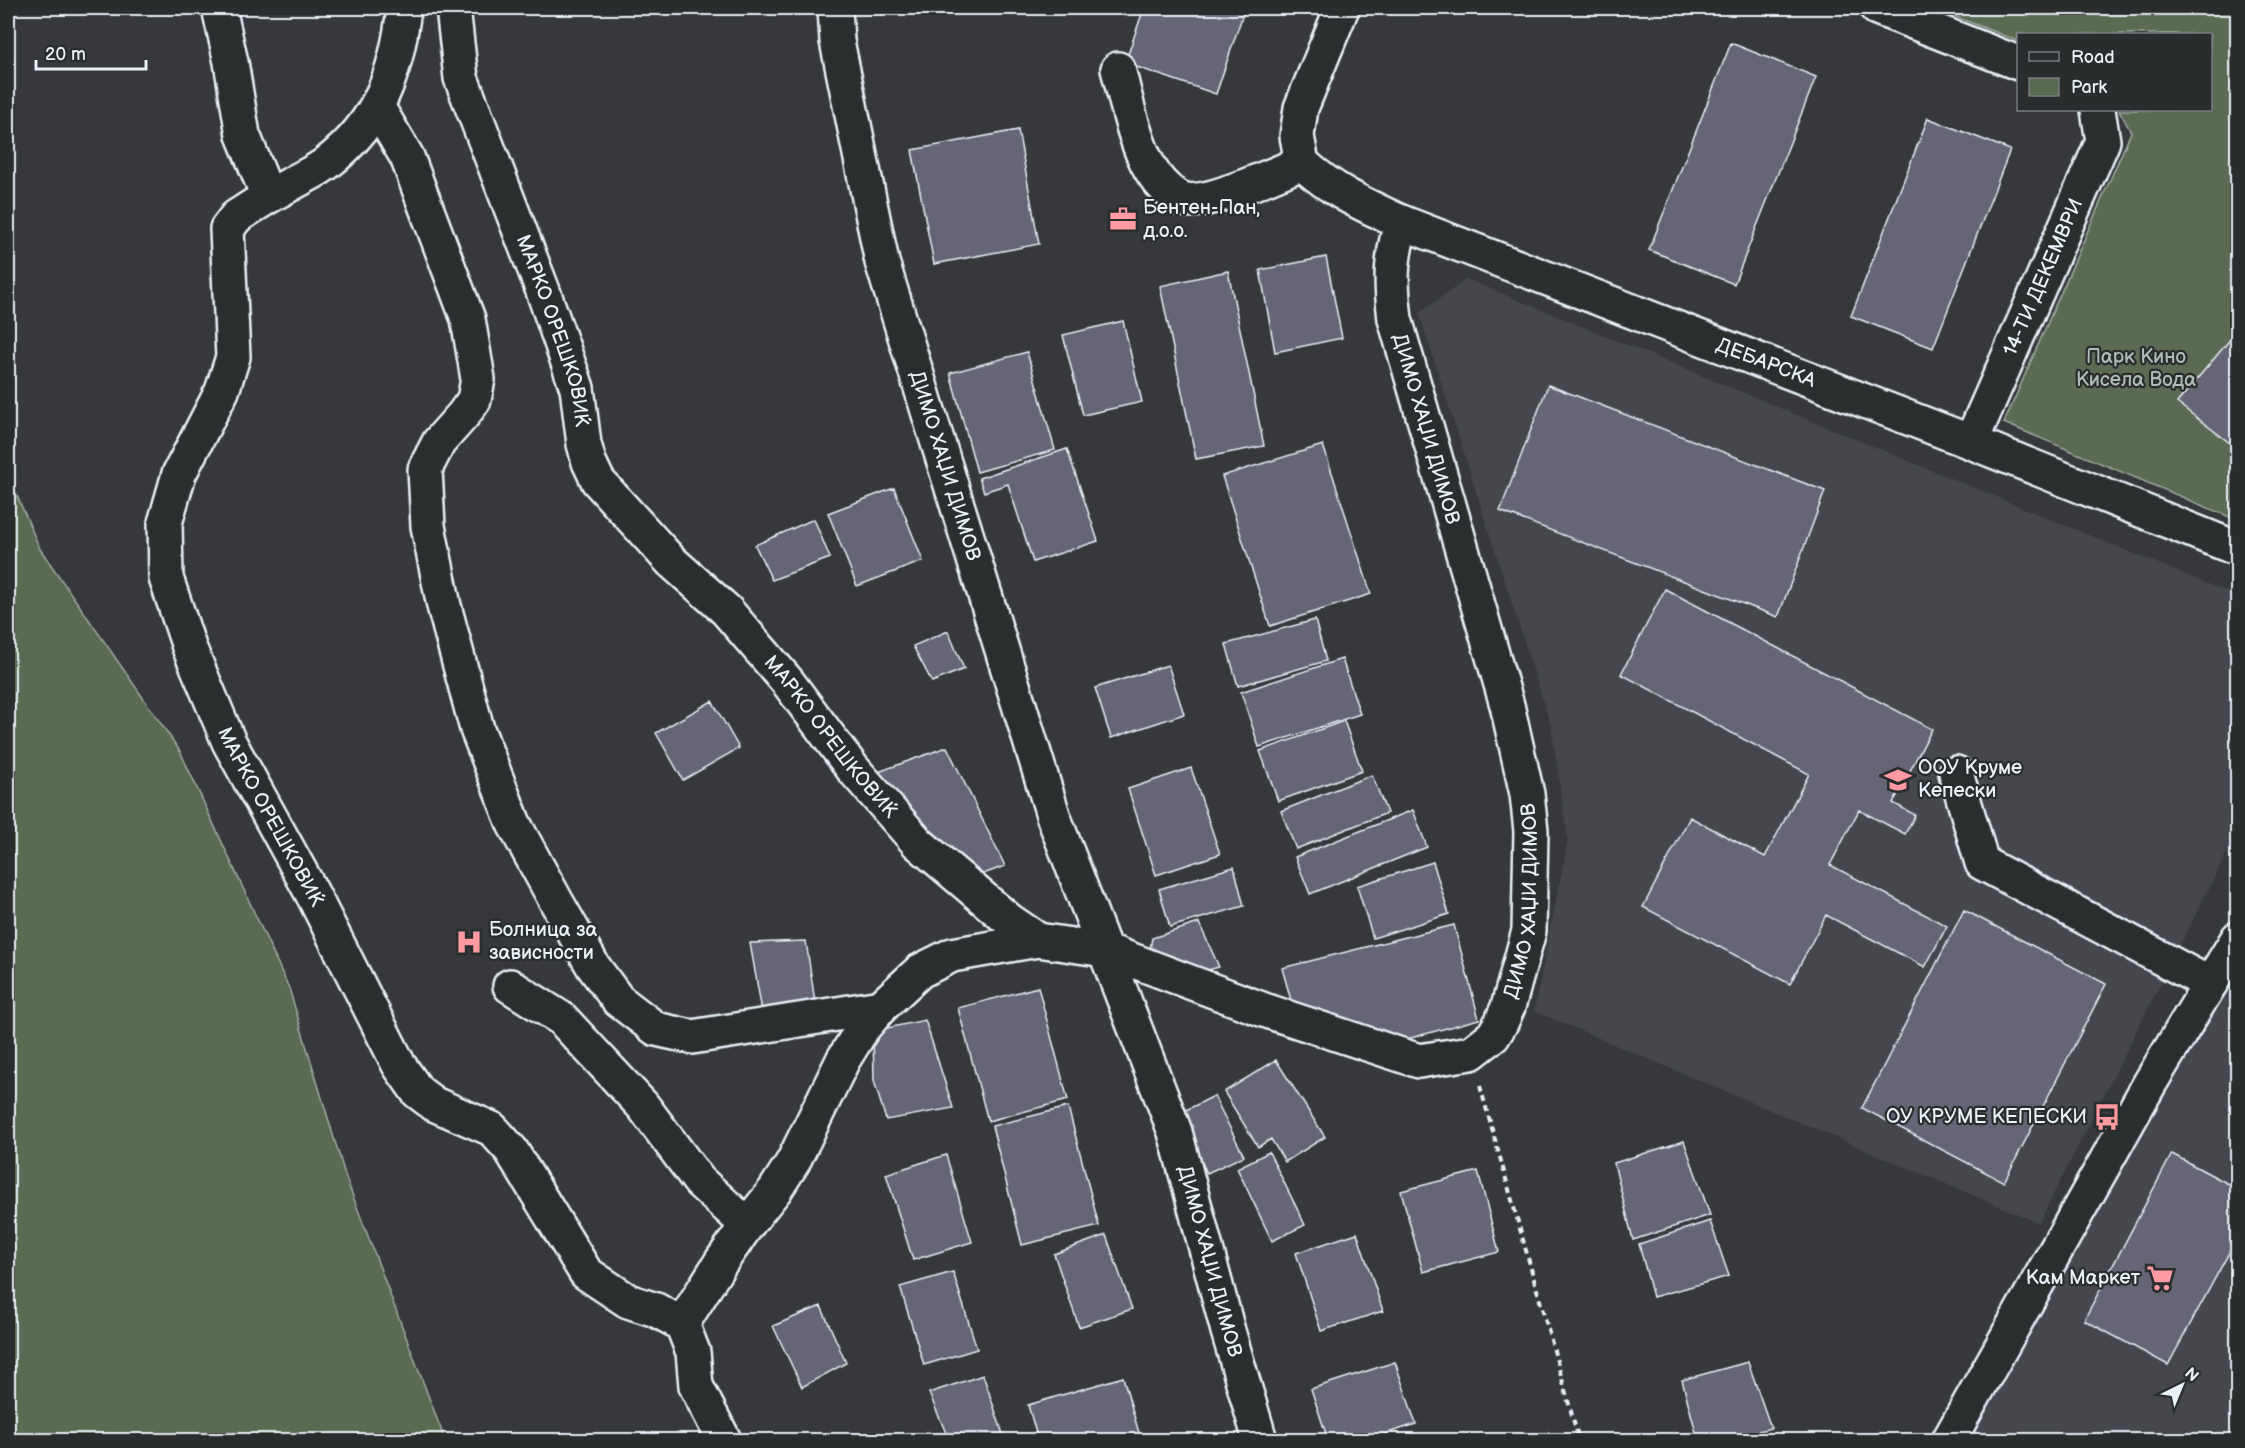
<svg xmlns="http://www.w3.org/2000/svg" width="2245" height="1448" viewBox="0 0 2245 1448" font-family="'Balsamiq Sans',sans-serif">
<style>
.built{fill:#44464d}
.green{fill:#5a6a52;stroke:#a1aea5;stroke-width:1.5}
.building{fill:#656574;stroke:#e8f1f8;stroke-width:1.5}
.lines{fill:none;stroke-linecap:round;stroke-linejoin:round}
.minor-casing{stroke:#e8f1f8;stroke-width:38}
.path{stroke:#e8f1f8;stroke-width:4;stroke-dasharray:6 4.5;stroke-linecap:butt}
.minor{stroke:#2a2d2e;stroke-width:33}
.labels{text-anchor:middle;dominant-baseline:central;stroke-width:4.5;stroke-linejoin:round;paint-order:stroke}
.poi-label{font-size:20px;fill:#e8f1f8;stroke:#2a2d2e;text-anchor:start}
.street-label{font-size:20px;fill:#e8f1f8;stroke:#2a2d2e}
.park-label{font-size:20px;fill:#afbbb6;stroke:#2a2d2e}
</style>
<rect width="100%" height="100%" fill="#36383c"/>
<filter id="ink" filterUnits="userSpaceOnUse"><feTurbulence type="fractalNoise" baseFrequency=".0167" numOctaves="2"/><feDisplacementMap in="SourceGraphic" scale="12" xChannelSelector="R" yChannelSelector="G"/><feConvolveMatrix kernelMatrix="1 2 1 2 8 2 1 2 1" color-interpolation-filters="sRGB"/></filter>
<g filter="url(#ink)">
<!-- built -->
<path class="built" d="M1467,279L2237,596V833L2039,1223L1534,1011L1568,840L1551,726L1419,313Z
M2237,938V1440H1949Z"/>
<!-- green -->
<path class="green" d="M1933,8H2237V520L2004,423L2131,132L2119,110H2210V34H2018V41Z
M8,475L40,549L180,751L289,988L346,1178L445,1440H8Z"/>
<!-- building -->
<path class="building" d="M1144,8H1245L1216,94L1125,63Z
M1731,43L1816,77L1734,284L1649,250Z
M1928,118L2010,150L1933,348L1851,316Z
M1018,130L1039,244L934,264L912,150Z
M1326,257L1342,338L1275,352L1260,270Z
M1228,271L1264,446L1196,459L1160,286Z
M1123,321L1142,402L1083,415L1063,335Z
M2238,330V449L2177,403Z
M1027,352L1055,450L977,472L950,373Z
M1548,385L1825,491L1778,617L1500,511Z
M1323,445L1371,594L1270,626L1222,476Z
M1067,449L1098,541L1033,562L1008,484L984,492L979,478Z
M894,488L923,561L857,586L828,513Z
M814,519L830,558L772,580L755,545Z
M1665,589L1932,729L1893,803L1915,815L1905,834L1859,810L1830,865L1947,926L1925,967L1826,915L1790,984L1643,907L1690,817L1765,857L1809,774L1621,674Z
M1315,620L1326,661L1238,686L1226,644Z
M948,631L964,669L932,682L913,646Z
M1342,659L1360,714L1259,747L1241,692Z
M1168,665L1184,714L1111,738L1095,688Z
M712,701L739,748L683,780L656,733Z
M1344,721L1362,771L1278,801L1260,751Z
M947,747L1005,866L970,879L867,776Z
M1191,768L1220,854L1156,875L1128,789Z
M1372,775L1387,813L1296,849L1281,811Z
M1413,810L1427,847L1310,894L1295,857Z
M1433,862L1449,914L1373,938L1357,886Z
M1234,867L1244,906L1170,927L1159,889Z
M1964,910L2106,984L2004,1182L1862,1108Z
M1199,923L1219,967L1196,973L1149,955L1152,938Z
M1454,925L1479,1019L1400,1041L1294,1011L1282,968Z
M806,941L816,1009L763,1017L750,943Z
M1038,987L1068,1100L988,1121L958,1008Z
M925,1020L953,1108L886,1120L874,1081L873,1031Z
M1276,1060L1325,1137L1285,1162L1271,1139L1258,1147L1224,1092Z
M1214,1096L1244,1156L1207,1173L1178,1114Z
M1068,1107L1099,1226L1022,1245L992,1126Z
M1684,1141L1710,1215L1633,1240L1614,1163Z
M1269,1152L1305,1225L1272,1241L1237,1168Z
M2172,1154L2238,1189V1236L2168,1365L2084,1320Z
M946,1155L972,1242L913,1260L886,1174Z
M1478,1171L1499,1252L1423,1272L1401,1191Z
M1710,1221L1729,1276L1653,1297L1639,1244Z
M1357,1233L1383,1311L1321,1331L1296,1253Z
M1106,1235L1132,1309L1079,1327L1054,1254Z
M953,1272L977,1349L924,1365L900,1287Z
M821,1306L846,1363L802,1387L773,1326Z
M1395,1362L1416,1424L1366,1440H1328L1311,1389Z
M1748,1362L1771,1428L1722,1440H1698L1682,1380Z
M983,1375L1005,1440H949L929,1393Z
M1123,1377L1141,1440H1038L1028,1405Z"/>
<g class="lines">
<defs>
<g id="minor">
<path d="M219,8L231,62L243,135L268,196"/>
<path id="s1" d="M404,8C397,71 380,122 327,163C317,171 303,177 291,184C272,194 254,205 236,217L227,229L233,357L222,391L179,474L165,523L166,578L189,647L229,742L313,895L399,1065L418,1092L434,1104L492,1129L511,1150L586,1273L628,1301L656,1310L682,1324"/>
<path id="s2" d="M453,8L461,78L543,291L577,388L584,444L589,462L598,481L671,561L726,610L787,681L853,769L918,843L1010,921L1038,940L952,955L920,971L881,1007L863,1028L843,1060L793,1162L775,1190L747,1225L721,1262L682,1324L693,1352L696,1386L724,1440"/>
<path id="s3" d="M835,8L837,41L882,262L1054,818L1175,1132L1228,1331L1260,1440"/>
<path d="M1877,8L2018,63"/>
<path d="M1118,69C1129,108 1139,179 1180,198C1202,209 1278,172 1302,163"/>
<path d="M378,108L407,157L468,319L478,379L474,400L463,415L439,442L425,469L428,526L444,606L477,729L514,824L556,901L593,966L618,1000L656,1029L692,1037L881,1007"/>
<path id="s4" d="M1302,163C1334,192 1362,204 1401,222L1971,442L2238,549"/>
<path d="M1302,163L1297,136L1301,108L1342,8"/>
<path id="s5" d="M1971,442L2103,141L2098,110"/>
<path d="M1956,773L1982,863L2210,984"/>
<path id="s6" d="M1038,940L1105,950L1264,1010L1419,1061L1471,1053L1493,1036L1501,1023L1508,1007L1529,931L1531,831L1527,794L1507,705L1395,319C1390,278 1391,261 1401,222"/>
<path d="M510,986L562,1019L643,1106L699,1181L747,1225"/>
<path d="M1949,1440L2150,1083L2238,938"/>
</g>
</defs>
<!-- minor casing -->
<use href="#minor" class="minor-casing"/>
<!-- path -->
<path class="path" d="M1480,1086L1579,1440"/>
<!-- minor -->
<use href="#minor" class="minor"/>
</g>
</g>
<!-- icons -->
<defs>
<symbol id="office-bare" viewBox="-9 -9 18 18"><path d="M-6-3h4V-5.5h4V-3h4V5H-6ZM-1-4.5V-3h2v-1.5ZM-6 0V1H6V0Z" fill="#ff9aa2" stroke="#2a2d2e" stroke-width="2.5" paint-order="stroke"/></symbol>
<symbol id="school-bare" viewBox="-9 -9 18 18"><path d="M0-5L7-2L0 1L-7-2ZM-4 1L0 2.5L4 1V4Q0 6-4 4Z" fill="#ff9aa2" stroke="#2a2d2e" stroke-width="2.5" paint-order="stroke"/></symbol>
<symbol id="hospital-bare" viewBox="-9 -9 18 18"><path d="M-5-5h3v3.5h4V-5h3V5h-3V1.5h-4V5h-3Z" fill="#ff9aa2" stroke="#2a2d2e" stroke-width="2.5" paint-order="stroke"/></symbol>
<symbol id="bus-bare" viewBox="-9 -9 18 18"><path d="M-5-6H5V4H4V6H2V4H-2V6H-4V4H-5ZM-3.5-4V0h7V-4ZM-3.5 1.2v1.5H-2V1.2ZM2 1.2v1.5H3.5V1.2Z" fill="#ff9aa2" stroke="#2a2d2e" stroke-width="2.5" paint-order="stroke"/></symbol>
<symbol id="supermarket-bare" viewBox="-9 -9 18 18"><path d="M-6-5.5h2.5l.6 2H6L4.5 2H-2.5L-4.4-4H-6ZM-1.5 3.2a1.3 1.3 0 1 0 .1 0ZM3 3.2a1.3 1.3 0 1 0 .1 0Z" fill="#ff9aa2" stroke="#2a2d2e" stroke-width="2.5" paint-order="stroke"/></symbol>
</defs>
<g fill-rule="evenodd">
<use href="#office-bare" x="1104" y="200" width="38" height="38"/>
<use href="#school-bare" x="1879" y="761" width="38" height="38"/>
<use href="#hospital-bare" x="450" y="923" width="38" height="38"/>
<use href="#bus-bare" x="2088" y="1098" width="38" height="38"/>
<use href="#supermarket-bare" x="2141" y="1259" width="38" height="38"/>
</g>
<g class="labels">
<!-- poi labels -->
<g class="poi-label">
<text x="1143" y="208">Бентен-Пан,<tspan x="1143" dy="23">д.о.о.</tspan></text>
<text x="1918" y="768">ООУ Круме<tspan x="1918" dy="23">Кепески</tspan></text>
<text x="489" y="930">Болница за<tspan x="489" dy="23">зависности</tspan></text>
<text x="2087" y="1117" text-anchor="end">ОУ КРУМЕ КЕПЕСКИ</text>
<text x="2140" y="1278" text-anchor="end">Кам Маркет</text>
</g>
<!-- street labels -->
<g class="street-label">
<text stroke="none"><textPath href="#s5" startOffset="180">14-ТИ ДЕКЕМВРИ</textPath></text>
<text stroke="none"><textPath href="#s2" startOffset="340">МАРКО ОРЕШКОВИЌ</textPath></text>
<text stroke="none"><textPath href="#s4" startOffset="507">ДЕБАРСКА</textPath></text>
<text transform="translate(1426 429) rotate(74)">ДИМО ХАЏИ ДИМОВ</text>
<text stroke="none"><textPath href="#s3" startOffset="472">ДИМО ХАЏИ ДИМОВ</textPath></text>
<text stroke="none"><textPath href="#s2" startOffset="844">МАРКО ОРЕШКОВИЌ</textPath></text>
<text stroke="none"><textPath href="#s1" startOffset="924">МАРКО ОРЕШКОВИЌ</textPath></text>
<text stroke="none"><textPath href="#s6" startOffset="622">ДИМО ХАЏИ ДИМОВ</textPath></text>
<text stroke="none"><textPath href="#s3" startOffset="1311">ДИМО ХАЏИ ДИМОВ</textPath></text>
</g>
<!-- park labels -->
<g class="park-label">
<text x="2136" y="357">Парк Кино<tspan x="2136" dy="23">Кисела Вода</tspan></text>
</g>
</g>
<!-- margin -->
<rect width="2245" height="1448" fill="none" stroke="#2a2d2e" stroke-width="30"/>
<rect x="15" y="15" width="2215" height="1418" fill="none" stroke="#e8f1f8" stroke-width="2" filter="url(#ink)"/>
<!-- legend -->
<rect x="2017" y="33" width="195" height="78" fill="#2a2d2e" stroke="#767b7f" stroke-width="1.5"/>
<rect x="2029" y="52" width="30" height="9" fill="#2a2d2e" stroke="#767b7f" stroke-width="1.5"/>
<text x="2071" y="63" font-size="18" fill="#e8f1f8">Road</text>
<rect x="2029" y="78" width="30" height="18" fill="#5a6a52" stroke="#767b7f" stroke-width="1.5"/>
<text x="2071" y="93" font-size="18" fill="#e8f1f8">Park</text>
<!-- north arrow -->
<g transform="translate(2182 1385) rotate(43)" stroke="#2a2d2e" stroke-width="4.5" paint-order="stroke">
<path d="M0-4.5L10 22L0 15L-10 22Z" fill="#e8f1f8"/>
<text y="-9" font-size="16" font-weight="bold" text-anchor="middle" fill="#e8f1f8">N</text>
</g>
<!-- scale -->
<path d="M36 60v9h110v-9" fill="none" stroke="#e8f1f8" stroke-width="3"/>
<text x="45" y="60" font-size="18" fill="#e8f1f8" stroke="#2a2d2e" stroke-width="4.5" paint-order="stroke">20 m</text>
</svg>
